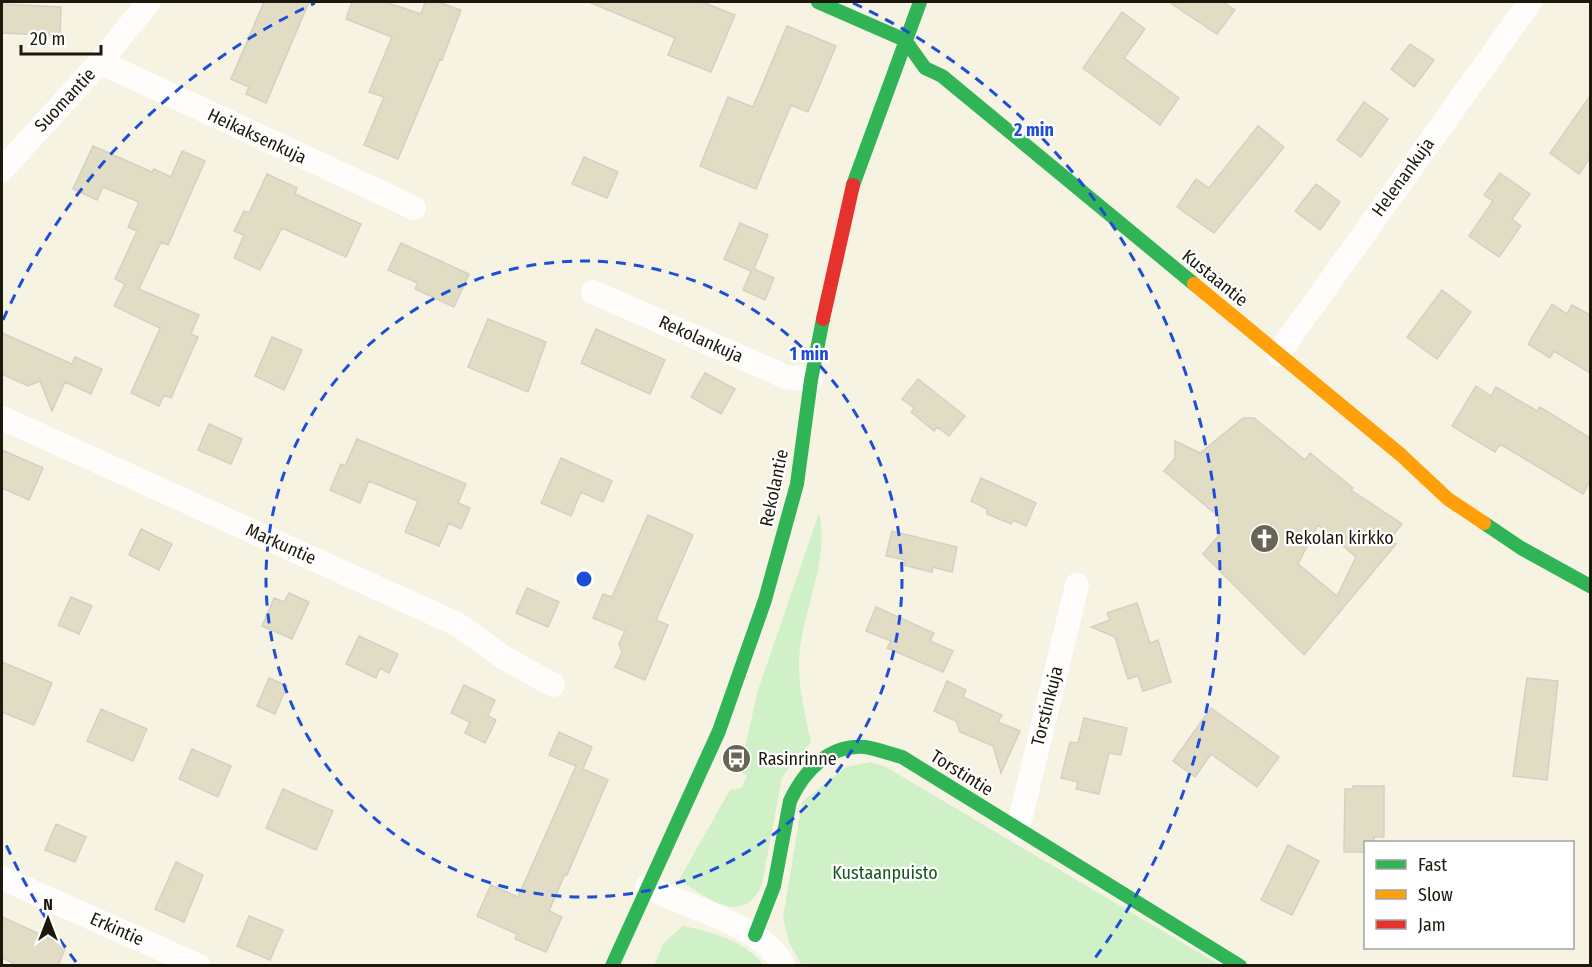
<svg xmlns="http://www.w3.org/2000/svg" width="1592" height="967" viewBox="0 0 1592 967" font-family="'Fira Sans Condensed',sans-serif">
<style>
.green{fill:#d0f0c8}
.building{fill:#e1dcc4;stroke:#d4d1c3;stroke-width:1.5;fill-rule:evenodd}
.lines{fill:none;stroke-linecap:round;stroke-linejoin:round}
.street{stroke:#fefdfb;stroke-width:24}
.fast{stroke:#30b455;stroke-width:14}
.slow{stroke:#ff9f0a;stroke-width:14}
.jam{stroke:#e5322d;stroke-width:14}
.ring{fill:none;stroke:#1d4ed8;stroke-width:3;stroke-dasharray:10 8}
.labels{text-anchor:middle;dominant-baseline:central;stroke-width:4.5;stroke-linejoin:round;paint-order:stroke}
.street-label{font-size:18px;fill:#1c190c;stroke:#fff}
.poi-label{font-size:18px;fill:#1c190c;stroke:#fff;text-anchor:start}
.park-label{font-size:18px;fill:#13591e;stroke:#fff}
.centre{fill:#1d4ed8;stroke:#fff;stroke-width:3}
.ring-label{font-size:18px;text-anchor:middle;font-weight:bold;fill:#1d4ed8;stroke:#fff;stroke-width:4.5;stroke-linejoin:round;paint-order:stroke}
</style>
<rect width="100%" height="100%" fill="#f6f3e3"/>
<!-- green -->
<path class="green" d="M819,513C829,559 806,603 800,648C796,680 805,712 811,743L798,755L782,778L762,884C744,928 707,898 679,880L730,790L741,788L747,776L738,768L746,743L758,690Z
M871,762L886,767L1220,965H802L790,945L783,918L802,802L846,767Z
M683,926C710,931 747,942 763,965H654L664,943Z"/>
<!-- building -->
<path class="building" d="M264,2H309L266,103L246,94L249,87L231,79Z
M352,2H385L421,14L425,2H438L461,10L442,60L440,59L398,159L364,145L384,97L369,92L392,37L346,19Z
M589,2H702L735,15L711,72L668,55L675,38Z
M1169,2H1223L1235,10L1217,34Z
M2,4L61,7L60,36L2,33Z
M1122,12L1145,29L1124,58L1179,98L1160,125L1083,68Z
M787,26L836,46L808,112L791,105L756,189L700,166L728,97L753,107Z
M1410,44L1434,60L1414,87L1391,69Z
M1590,96V158L1579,174L1550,153Z
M1364,102L1388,119L1361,157L1337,140Z
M1258,126L1284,147L1214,233L1177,207L1196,179L1209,188Z
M93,146L152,172L154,169L171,177L182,151L205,161L168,245L161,242L139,289L199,315L191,334L198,337L171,398L164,395L159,406L131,393L160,328L114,306L125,284L115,279L137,231L128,227L139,202L103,187L97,200L73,189Z
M584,157L618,172L607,198L572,184Z
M1500,173L1530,194L1512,219L1521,226L1499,257L1469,236L1493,201L1484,195Z
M267,174L297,188L295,194L361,224L346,257L282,228L260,270L234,258L244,235L234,231L244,211L249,213Z
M1316,184L1340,202L1320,230L1295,211Z
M740,223L768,235L754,269L774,278L765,300L743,290L751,271L724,259Z
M401,243L469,274L454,307L415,289L418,283L388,270Z
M1442,290L1471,312L1437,359L1407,337Z
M1552,304L1567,314L1572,305L1590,315V373L1554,351L1550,358L1528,344Z
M488,319L546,342L528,392L468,367Z
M596,329L665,360L650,394L581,363Z
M2,333L72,364L75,357L102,369L91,394L65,382L52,411L40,381L28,386L2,374Z
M272,337L302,350L284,390L255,376Z
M705,373L735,389L721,414L691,397Z
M918,379L965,416L949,436L937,427L934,431L911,412L914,408L902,399Z
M1476,386L1491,396L1496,387L1537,411L1540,407L1590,438V481L1583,494L1500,444L1495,452L1452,426Z
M1243,418H1254L1305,460L1310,453L1353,488L1351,490L1402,524L1390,539L1396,544L1304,655L1203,554L1220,534L1218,516L1164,471L1175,458V441L1200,453ZM1318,525L1356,557L1337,596L1298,564Z
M209,424L242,439L231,464L198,450Z
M357,439L466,484L458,503L470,508L461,529L449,523L439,546L405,532L418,501L369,481L360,503L330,490L341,464L345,466Z
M2,450L43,468L29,500L2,488Z
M561,458L612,481L603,502L581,492L571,516L541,503Z
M981,478L1036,503L1026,526L1013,520L1011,524L987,514V509L971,501Z
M648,515L693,535L656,620L668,625L645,680L615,667L622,652L619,644L625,631L593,618L603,594L612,597Z
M141,529L172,544L159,570L129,555Z
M892,531L957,547L952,572L933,567L932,572L903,565L905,560L886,556Z
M527,588L559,602L548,627L516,613Z
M289,593L309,602L292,639L262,626L274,598L284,602Z
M71,597L92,606L79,634L58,625Z
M1137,603L1150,643L1158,640L1171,682L1143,691L1138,676L1128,679L1115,637L1091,627L1110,620L1107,613Z
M876,607L934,633L930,641L953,651L943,672L887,648L891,641L866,631Z
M359,636L398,654L389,673L380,668L376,678L346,664Z
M2,662L52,683L34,725L2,712Z
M269,678L287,686L275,714L257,706Z
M1527,678L1558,681L1547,780L1513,776Z
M947,681L966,690L963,697L1002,715L998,722L1020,731L1001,773L993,746L960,732L956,721L934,711Z
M464,685L495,700L488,716L496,720L485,743L465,733L470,722L451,713Z
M1211,708L1279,757L1257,787L1211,754L1195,777L1173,761Z
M101,709L147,729L133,761L87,741Z
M1084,718L1127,728L1121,755L1109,753L1099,794L1076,789L1078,782L1061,778L1070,742L1078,743Z
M559,732L592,747L583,769L608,780L567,875L565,874L549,911L562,917L546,952L515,939L517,934L477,916L491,885L518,897L576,766L549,755Z
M192,749L231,766L218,797L179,779Z
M1353,786H1384V837H1374V843H1365V852H1344L1345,789H1353Z
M283,789L333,811L316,850L266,828Z
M56,824L86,837L75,862L45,850Z
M1288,845L1319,861L1292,915L1261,900Z
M176,862L203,875L184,922L155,909Z
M249,916L283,930L270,960L237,946Z
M2,917L66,946L58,966H19L2,958Z"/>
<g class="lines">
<!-- street -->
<path class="street" d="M100,62L414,208
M2,170L100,62L149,2
M593,292L786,377L811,380
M1278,354L1530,2
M2,418L457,624L503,657L553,685
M1018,828L1077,585
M2,878L199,966
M647,887C684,906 767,927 783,966"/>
<!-- fast -->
<path class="fast" d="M818,2L905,40L925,68L942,76L1194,284
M853,185L920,2
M1484,523L1521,548L1590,586
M755,935L774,886L790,801C804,771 829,744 865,747C878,749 890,754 902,757L1240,966
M612,966L719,731L765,600L797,484L811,380L823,319"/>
<!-- slow -->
<path class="slow" d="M1194,284L1401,455L1448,499L1484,523"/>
<!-- jam -->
<path class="jam" d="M823,319L853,185"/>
</g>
<!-- distance rings -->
<g class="ring">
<circle cx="584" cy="579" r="318"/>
<path d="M76 962A636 636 0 0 1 3 838M3 320A636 636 0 0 1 315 3M853 3A636 636 0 0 1 1092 962"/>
</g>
<!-- icons -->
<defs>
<symbol id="church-disc" viewBox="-11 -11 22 22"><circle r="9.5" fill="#686557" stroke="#fff"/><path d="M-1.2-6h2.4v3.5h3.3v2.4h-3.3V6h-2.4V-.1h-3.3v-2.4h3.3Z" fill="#fff"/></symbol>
<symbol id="bus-disc" viewBox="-11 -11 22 22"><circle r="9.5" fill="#686557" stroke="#fff"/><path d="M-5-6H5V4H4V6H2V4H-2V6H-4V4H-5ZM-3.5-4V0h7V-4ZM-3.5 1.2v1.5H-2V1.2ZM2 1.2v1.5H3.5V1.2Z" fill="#fff"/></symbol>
</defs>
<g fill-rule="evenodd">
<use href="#church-disc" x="1248" y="522" width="33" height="33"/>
<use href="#bus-disc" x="720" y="742" width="33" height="33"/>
</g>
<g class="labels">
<!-- street labels -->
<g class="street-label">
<text transform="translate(65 100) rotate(-47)">Suomantie</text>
<text transform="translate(257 136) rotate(25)">Heikaksenkuja</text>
<text transform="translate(1403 177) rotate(-54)">Helenankuja</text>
<text transform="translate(1215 278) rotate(39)">Kustaantie</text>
<text transform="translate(701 339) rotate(24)">Rekolankuja</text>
<text transform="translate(774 488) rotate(-78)">Rekolantie</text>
<text transform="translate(281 544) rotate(24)">Markuntie</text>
<text transform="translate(1047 706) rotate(-76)">Torstinkuja</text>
<text transform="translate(962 773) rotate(32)">Torstintie</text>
<text transform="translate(117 929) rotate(24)">Erkintie</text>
</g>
<!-- poi labels -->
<g class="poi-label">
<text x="1285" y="538">Rekolan kirkko</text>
<text x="758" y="759">Rasinrinne</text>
</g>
<!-- park labels -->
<g class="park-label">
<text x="885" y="873">Kustaanpuisto</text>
</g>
</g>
<circle cx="584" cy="579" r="9" class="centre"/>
<g class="ring-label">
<text x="1034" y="136">2 min</text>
<text x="809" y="360">1 min</text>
</g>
<!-- border -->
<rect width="1592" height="967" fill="none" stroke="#1c190c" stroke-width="6"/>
<!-- legend -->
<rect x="1364" y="841" width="210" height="108" fill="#ffffff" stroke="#a4a39e" stroke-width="1.5"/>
<rect x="1376" y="860" width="30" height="9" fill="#30b455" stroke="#a4a39e" stroke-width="1.5"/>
<text x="1418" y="871" font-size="18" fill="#1c190c">Fast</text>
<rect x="1376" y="890" width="30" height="9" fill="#ff9f0a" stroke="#a4a39e" stroke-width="1.5"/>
<text x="1418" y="901" font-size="18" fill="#1c190c">Slow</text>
<rect x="1376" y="920" width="30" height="9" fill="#e5322d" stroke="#a4a39e" stroke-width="1.5"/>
<text x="1418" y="931" font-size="18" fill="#1c190c">Jam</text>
<!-- north arrow -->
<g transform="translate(48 919)" stroke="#ffffff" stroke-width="4.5" paint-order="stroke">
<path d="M0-4.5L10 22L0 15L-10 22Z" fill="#1c190c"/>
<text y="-9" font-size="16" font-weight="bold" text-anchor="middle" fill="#1c190c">N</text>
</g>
<!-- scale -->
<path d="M21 45v9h80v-9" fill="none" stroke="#1c190c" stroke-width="3"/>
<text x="30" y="45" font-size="18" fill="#1c190c" stroke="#ffffff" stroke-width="4.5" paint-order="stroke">20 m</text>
</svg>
